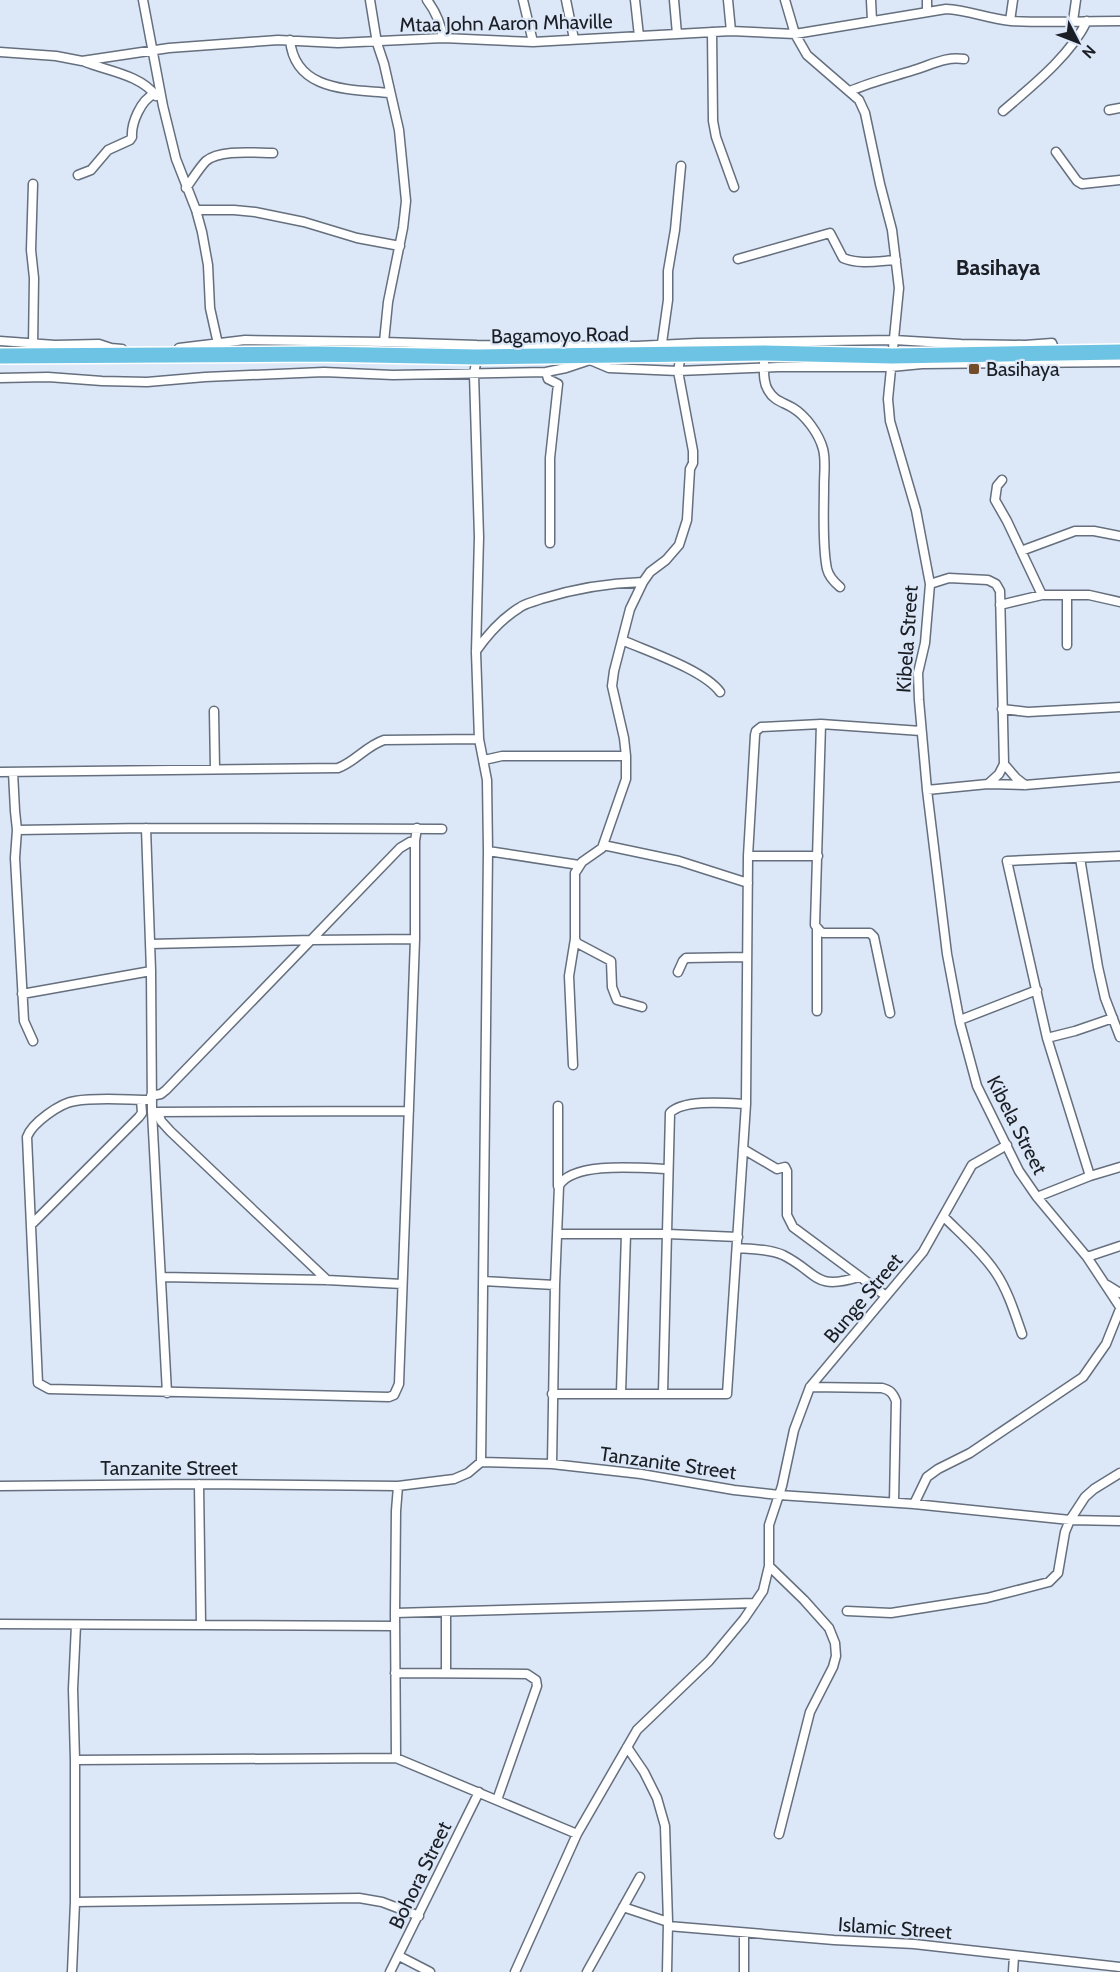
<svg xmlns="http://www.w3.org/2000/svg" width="1120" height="1972" viewBox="0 0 1120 1972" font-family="Cabin,sans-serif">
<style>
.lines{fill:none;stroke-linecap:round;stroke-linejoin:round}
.minor-casing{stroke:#656f7d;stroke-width:11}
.trunk-casing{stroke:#fff;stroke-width:18}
.minor{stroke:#fff;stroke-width:8}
.trunk{stroke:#6cc3e3;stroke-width:15}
.poi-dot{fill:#734d2a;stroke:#dce7f8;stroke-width:2}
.labels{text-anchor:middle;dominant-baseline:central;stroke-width:4.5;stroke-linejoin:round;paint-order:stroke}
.street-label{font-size:20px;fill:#1b1f25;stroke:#dce7f8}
.poi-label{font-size:20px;fill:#1b1f25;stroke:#dce7f8;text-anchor:start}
.quarter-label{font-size:22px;font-weight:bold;fill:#1b1f25;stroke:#dce7f8}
</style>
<rect width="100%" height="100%" fill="#dce7f8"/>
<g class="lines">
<defs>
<path id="minor" d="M143,0L163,106L176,159L196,210L202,232L208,265L210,308L218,344
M370,0L377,43L384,64L399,130L406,201L403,228L388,302L384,342
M427,0C436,12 441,24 443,38
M523,0L533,42
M566,0L574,39
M635,0L639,36
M674,0L677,34
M728,0L731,31
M785,0L795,34L807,55L859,100L865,113L880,184L892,230L899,288L888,399L890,421L916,510L930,584L925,643L918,673L919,700L927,790L947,954L960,1023L977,1086L1019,1171L1037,1197L1087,1257L1120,1307
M871,0L872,21
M927,0V12
M1010,21L1013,0
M1073,21L1076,0
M712,32L713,121L716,137L734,187
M290,40C295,92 350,89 389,93
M0,52L56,56L82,61L169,48L278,40L338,43L443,38L533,42L731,31L795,34L946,9C968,10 989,19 1011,21C1047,23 1084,21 1120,21
M85,62C108,71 141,75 156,96
M850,91C871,82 892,77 914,70C931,65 946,56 964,59
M1109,110L1120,108
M1003,111C1032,86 1070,56 1087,21
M1056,152L1077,181L1082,184L1120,180
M78,175L91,170L108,150L130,140L132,137C131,123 141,100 154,94
M33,184L31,250L34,278L33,346
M186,188C192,180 199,168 206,161C220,149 255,153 273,153
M196,210H234L255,212L304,222L357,238L400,246
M738,259L830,233L843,258C859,265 879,261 896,260
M0,341L55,345L99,344L111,348L122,349
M179,348L245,340L384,342L477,345L637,346L697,343L894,340L961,344L1025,345L1052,343L1056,353
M661,350L668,300V271L675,230L681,166
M477,357L474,374L479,537L476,652L479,739L487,780L488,851L481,1462
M764,363C764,372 763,382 768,390C774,401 783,402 793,408C806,416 819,434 823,449C826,460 824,473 824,486C824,509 822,546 827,569C829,577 834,582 840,587
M546,372L548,379L558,384L550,458V543
M0,378L48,377L102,381L147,382L205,377L324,372L393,375L546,372L566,368L590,360L609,368L678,371L778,367H891L922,364L1120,362
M1002,480L997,486L995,500L1007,521L1042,595
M1021,551L1075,531H1094L1120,536
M930,584L949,578L988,580L996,584L1000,591L1004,764L1016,778L1025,785
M1067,595V645
M1000,605L1042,595H1089L1120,602
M622,640C649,652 704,670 720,692
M476,651C488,634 501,619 519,608C525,603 534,602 541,599C573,589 608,583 643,582
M1002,709L1028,712L1120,707
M214,711L215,769
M821,724L815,925L820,931L823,933H870L874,937L890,1013
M484,760L502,756H626
M0,772L338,768C355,762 366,746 384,740L479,739
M13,772L15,811L17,830L15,858L24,1021L33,1041
M988,784L999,774L1004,764
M927,790L988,784L1025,785L1120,777
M146,828L151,971L152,1112L167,1393
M17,830L146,828L442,829
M603,845L679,861L748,883
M488,851L579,865
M748,856H818
M1080,858L1098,967L1105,998L1120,1037
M150,944L312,940L415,939
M678,972L683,961L686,958L747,957
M22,994L151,971
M642,1007L617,1000L612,987L611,961L577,943L575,939V873L582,862L602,848L626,779V756L624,738L612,686L614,671L630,609L643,582L650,572L666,560L679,545L687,520L690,469L693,463V451L678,371L681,355
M817,1011V928
M960,1020L1037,990
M1047,1038L1075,1031L1113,1018
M573,1065L569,976L575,939
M151,1096L161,1094L166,1090L400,848L410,842L415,841
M152,1100C128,1100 98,1097 75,1101C60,1103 32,1123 27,1137L38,1383L49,1389L389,1397L394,1395L399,1384L415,939V841L417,828
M558,1106V1186
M152,1112L409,1111
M158,1112L161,1121L170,1131L327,1280
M743,1149L777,1169L785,1167L787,1171V1215L793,1227L886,1296
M1090,1176L1047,1038L1007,861L1120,856
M1037,1197L1090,1176L1120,1167
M944,1217C962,1235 982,1252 996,1273C1008,1291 1015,1314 1022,1334
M31,1225L139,1117L142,1113L141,1100
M557,1234H668L738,1237
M737,1248C752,1249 770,1249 783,1255C819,1273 813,1291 859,1277
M1087,1257L1120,1246
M161,1277L327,1280L402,1284
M483,1281L555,1285
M1107,1285L1120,1293
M810,1387L882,1388C890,1390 893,1393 896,1401L894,1502
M621,1393L626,1234
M663,1393L670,1113C683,1099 727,1103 746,1104
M552,1394H727L746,1104L748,856L755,735L756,731L761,727L821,724L921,731
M552,1464L555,1285L559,1186C572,1161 642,1168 667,1169
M199,1484L201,1624
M0,1486L199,1484L398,1486L454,1479L468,1473L481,1462L552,1464L641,1474L734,1490L779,1495L914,1504L1070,1520L1120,1521
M914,1504L927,1477L938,1469L970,1453L1083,1377L1106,1344L1120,1309
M769,1566L804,1600L829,1628L835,1643L836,1656L833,1667L810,1712L779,1834
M847,1611L891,1613L987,1598L1049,1582L1058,1573L1065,1532L1070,1520L1085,1497L1094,1489L1120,1473
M395,1613L755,1603
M0,1624L395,1626
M395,1673L527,1674L536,1680L537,1686L497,1800
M446,1673V1612
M627,1747L644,1772L657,1798L665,1826L668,1922L667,1972
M396,1758L395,1613L396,1511L398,1486
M75,1760L396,1758L577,1834
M75,1902L359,1898L382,1902L419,1916
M623,1907L668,1922
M668,1926L834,1940L914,1944L1120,1967
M744,1933V1972
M399,1956L430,1972
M72,1972L75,1902V1760L73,1689L76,1625
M390,1972L479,1792
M515,1972L577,1834L637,1730L709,1661L744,1619L763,1591L769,1566V1525L782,1486L794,1430L810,1387L923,1252L972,1165L1007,1145
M587,1972L640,1877
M1013,1972L1014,1956"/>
<path id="trunk" d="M0,356L316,354L477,357L764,353L892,356L1120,352"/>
</defs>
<!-- minor casing -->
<use href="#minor" class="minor-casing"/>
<!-- trunk casing -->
<use href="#trunk" class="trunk-casing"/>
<!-- minor -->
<use href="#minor" class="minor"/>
<!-- trunk -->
<use href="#trunk" class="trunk"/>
</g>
<!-- markers -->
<rect class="poi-dot" x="968" y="363" width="12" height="12" rx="3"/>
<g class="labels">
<!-- street labels -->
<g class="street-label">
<text transform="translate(506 23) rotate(-1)">Mtaa John Aaron Mhaville</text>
<text transform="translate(560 335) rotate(-1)">Bagamoyo Road</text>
<text transform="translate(907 639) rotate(-86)">Kibela Street</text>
<text transform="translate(1017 1125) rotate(63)">Kibela Street</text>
<text transform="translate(863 1298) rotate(-50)">Bunge Street</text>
<text transform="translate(668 1463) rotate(8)">Tanzanite Street</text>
<text x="169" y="1468">Tanzanite Street</text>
<text transform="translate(420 1875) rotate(-64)">Bohora Street</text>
<text transform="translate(895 1928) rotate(4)">Islamic Street</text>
</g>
<!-- poi labels -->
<g class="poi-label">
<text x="986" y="369">Basihaya</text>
</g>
<!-- quarter labels -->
<g class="quarter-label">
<text x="998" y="267">Basihaya</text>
</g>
</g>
<!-- north arrow -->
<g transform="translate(1078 42) rotate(132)" stroke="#dce7f8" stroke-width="4.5" paint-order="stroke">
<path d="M0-4.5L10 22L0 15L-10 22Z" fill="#1b1f25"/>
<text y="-9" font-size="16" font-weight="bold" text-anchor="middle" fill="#1b1f25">N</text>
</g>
</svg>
